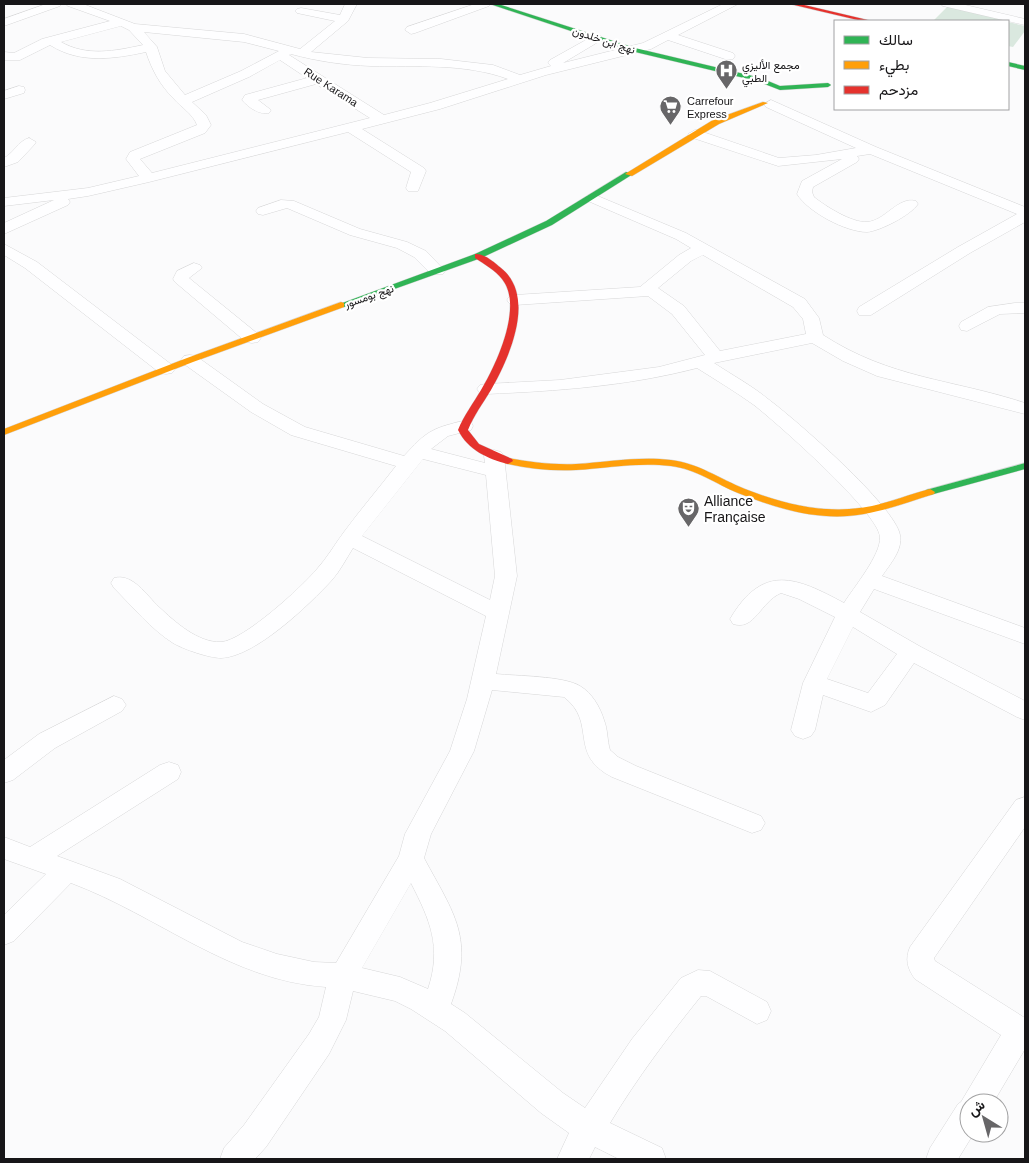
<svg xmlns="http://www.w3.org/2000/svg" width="1029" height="1163" viewBox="0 0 1029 1163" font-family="Helvetica,Vazirmatn,sans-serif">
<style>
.green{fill:#dae8df}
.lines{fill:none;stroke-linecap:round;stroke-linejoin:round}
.street-casing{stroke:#d7d7d8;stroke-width:1}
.fast-casing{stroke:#d7d7d8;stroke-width:1}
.slow-casing{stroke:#d7d7d8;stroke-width:1}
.jam-casing{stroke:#d7d7d8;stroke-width:1}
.street{fill:#fefeff;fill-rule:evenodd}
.fast{fill:#30b455;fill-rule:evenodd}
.slow{fill:#ff9f0a;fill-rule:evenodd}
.jam{fill:#e5322d;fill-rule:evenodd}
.labels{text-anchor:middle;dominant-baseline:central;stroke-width:4.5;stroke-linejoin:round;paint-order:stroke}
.far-street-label{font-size:11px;fill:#171618;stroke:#fff}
.far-poi-label{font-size:11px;fill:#171618;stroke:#fff;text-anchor:start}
.poi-label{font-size:14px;fill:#171618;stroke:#fff;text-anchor:start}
</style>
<rect width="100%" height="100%" fill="#fbfbfc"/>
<!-- green -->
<path class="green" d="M948,6L1007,21H933Z
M1008,22L1025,26V31L1013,47L1008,46Z"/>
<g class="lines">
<defs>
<path id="street" d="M46,4H62L60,6L4,26V19Z
M66,4H83L135,24L244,34L300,49L335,21L297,13L295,11L297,9L301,8L340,15L345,4H357L348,21L311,52L368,58L441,59L493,65L520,75L551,66L548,63L550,60L593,36H601L603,39L563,63L643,43L723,4H738L678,35L733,53L735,56L733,59H725L668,40L651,49L546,75L440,109L362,129L424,168L426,171L418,191H408L406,188L411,172L348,132L149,182L88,196L68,199L70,202L68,205L4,234V223L54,200L4,206V198L88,188L139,176L126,159L130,152L197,125C193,114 181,107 174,99C160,85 152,70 146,52C113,59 80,64 50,45L20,60H4V52L14,53L42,39L110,21L68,6ZM121,26L129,30L143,45C115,51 87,57 61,42ZM144,32L244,42L279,51L241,71L185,95L165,71L157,47ZM291,54C317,61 343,65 371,66C416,67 465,63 508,79L430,103L384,115L289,55ZM280,60L307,78L245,95L242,100C248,107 259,115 269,113L271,110L258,100L316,84L370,118L152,173L140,159L205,133L211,125L206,115L192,102L249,77Z
M475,4H491L489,6L415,33L411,34L405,30L407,27Z
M941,4H961L1025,19V25L943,6Z
M19,86L24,87L25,90L24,93L4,99V91Z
M771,100L876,147L1025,207V222L970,253L871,315H859L857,311L859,307L958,247L1017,214L870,154L857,156L859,159L857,162L813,187L812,192L814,197C825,206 852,223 867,222C885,221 898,196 916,201L918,204C911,215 880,231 867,232C846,232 808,212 797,194L802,181L842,159L778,166L690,137L688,134L695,130L700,131L779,158L816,155L856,148L766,107L764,104Z
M29,138L36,142L34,145L18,162L4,167V158C14,153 18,141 29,138Z
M593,194L686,233L805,299L819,318L823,335C891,379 952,379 1025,403V414L877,376L843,361L812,343L714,363C732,375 751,385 768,399C795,419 895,506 900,535C903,550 890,564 882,576L1025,628V644L874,589L860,612L921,647L1025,701V720L1017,717L914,663L885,705L871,712L823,695L815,730L811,736L803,739L795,736L791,730L803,683L835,617L799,599L781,593C760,602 755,631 733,624L730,619C763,563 796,577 844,603C854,587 881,555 880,537C878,512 777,423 754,405C736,392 716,380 697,368C628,386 557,391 486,394L480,393L477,389L480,385L486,384L560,380L659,367L705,355L672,314L648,296L515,305L509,303L507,300L509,297L515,295L640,287L679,255L691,248L676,239L588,201L586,198L588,195ZM703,255L793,307L803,319L806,334L720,351L684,306L658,288L691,261ZM853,627L897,654L868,693L827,679Z
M281,200L294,201L360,229L407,242L426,251L445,271L443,274H431L414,257L397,248L350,235L287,208L263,215L258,214L256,211L258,208Z
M4,244L37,262L172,365L175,369L172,373L166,374L160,373L25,268L4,255Z
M194,263L200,265L202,268L189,278L258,334L261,338L258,342L252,343L246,342L175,282L173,279L177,271Z
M1015,303H1025V313L1000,314L967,331L961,330L959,326L961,322L988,307Z
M190,355L196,356L263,404L305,427L404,456C420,439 427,430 451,424C458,422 463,420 471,422L473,426L471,430L448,436L431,449L485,463L484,456L487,452L494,450L501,452L504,456L517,576L496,674C516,676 564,676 580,686C592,693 600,707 604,720C608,730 607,740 610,750L618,757L636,766L761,816L765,823L761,830L752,833L612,777C567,754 598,723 564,697L492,690L474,751L431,834L424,858C454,914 475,938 451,1004L465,1013L563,1093L585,1108L632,1039L681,978L698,970L710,971L767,1002L771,1011L767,1020L757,1024L706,996H701C668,1037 637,1078 610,1123L662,1148L666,1159H619L595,1147L589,1159H557L569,1133L541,1113L445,1031L411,1009L395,1001L353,991L346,1020L329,1054L266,1147L255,1159H220L224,1148L244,1125L309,1034L319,1017L326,987C231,981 157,915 71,883L14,941L4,945V915L46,874L4,859V837L30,847L160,765L169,762L178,765L181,772L178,779L57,856L120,879L242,942L277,954L314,962L336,963L399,856L405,834L450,751L467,699L486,616L353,548C346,559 340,571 332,580C309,605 255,657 221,658C209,658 183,649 173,643C151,629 133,607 114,588L111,583L114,578C133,573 146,595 159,607C175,622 198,643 221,642C243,641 302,587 317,569C327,558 335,544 344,532C361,509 379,488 396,466L291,435L251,412L184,364L181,360L184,356ZM423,459L486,475L495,576L490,600L362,536ZM411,883C430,920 442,947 428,989L400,977L362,968Z
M114,696L122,699L126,705L122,711L55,748L13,780L4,783V760L39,734Z
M1025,797V827L934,958L935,961L1025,1018V1049L993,1103H969V1133H974L958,1159H926L930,1148L958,1104L961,1102L1001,1035L915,979C907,968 905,959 910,947L1016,800Z"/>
<path id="fast" d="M490,4H498L635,48L761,78L780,86L828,83L831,85L828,87L780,90L757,81L631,51Z
M1008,62L1025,66V70L1008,66Z
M626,172L633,174L552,225L481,258L344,307H338L337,305L475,254L546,221Z
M1025,463V469L930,495L925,492L926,490Z"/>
<path id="slow" d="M763,102L768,103L719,124L632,176L625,174L713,120Z
M341,302L344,303V307L193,362L4,435V429L187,358Z
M508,458C530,462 553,465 576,464C608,462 639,456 671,460C698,463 720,479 745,489C786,505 828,515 872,506C891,502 910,494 930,489L935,492L934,494C911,501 888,510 864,514C821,522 778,509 738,493C716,484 696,469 671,466C639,462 608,468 576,470C552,471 528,469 504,463L503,461Z"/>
<path id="jam" d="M790,4H800L872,21H862Z
M475,254C484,253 495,263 501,268C537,297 509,358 491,390C483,403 474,415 468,430L479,444L512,459L513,461L508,464C488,459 468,450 458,430C464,415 473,404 481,390C496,365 524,306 502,279C495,270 484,264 475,258Z"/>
</defs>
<!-- street casing -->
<use href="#street" class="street-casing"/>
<!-- fast casing -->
<use href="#fast" class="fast-casing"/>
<!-- slow casing -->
<use href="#slow" class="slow-casing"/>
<!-- jam casing -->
<use href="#jam" class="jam-casing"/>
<!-- street -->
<use href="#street" class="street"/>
<!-- fast -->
<use href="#fast" class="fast"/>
<!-- slow -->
<use href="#slow" class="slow"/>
<!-- jam -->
<use href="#jam" class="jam"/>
</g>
<!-- icons -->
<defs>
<symbol id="hospital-pin" viewBox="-11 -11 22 30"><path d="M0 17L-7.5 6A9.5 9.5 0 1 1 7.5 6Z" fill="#676668" stroke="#fff"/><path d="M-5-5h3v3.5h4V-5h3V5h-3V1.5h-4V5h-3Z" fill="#fff"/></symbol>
<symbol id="supermarket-pin" viewBox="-11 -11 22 30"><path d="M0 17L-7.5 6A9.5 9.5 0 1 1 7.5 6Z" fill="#676668" stroke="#fff"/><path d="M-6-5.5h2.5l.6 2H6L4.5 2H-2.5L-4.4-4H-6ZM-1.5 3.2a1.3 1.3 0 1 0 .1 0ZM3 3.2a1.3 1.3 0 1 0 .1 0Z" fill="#fff"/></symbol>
<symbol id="theatre-pin" viewBox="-11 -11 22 30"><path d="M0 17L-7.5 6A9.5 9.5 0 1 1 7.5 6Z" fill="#676668" stroke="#fff"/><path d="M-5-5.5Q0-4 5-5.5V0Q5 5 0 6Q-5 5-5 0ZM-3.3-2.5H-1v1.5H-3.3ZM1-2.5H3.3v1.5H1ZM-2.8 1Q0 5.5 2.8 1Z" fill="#fff"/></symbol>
</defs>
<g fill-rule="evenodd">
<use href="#hospital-pin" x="714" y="58" width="25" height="34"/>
<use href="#supermarket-pin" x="658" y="94" width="25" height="34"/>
<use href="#theatre-pin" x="676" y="496" width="25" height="34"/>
</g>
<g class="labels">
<!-- far-street labels -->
<g class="far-street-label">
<text transform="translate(604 40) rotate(18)">نهج ابن خلدون</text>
<text transform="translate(331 87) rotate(33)">Rue Karama</text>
<text transform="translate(369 296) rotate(-19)">نهج بومسور</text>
</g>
<!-- far-poi labels -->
<g class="far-poi-label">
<text x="742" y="65">مجمع الأليزي<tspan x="742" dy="13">الطبي</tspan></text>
<text x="687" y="101">Carrefour<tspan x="687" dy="13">Express</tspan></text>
</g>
<!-- poi labels -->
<g class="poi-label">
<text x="704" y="501">Alliance<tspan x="704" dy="16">Française</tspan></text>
</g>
</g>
<!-- border -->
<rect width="1029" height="1163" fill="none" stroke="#171618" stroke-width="10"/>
<!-- legend -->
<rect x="834" y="20" width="175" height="90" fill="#ffffff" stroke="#a2a2a3"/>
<rect x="844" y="36" width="25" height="8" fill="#30b455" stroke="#a2a2a3"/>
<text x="879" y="45" font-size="15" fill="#171618">سالك</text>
<rect x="844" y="61" width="25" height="8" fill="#ff9f0a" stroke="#a2a2a3"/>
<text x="879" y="70" font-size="15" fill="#171618">بطيء</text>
<rect x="844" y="86" width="25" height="8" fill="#e5322d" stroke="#a2a2a3"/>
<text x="879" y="95" font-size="15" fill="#171618">مزدحم</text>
<!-- north arrow -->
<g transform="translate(984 1118) rotate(323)"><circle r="24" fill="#ffffff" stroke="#a2a2a3"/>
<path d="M0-4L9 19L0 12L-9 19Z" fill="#676668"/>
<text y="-8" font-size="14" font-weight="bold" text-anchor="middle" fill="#171618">ش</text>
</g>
</svg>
